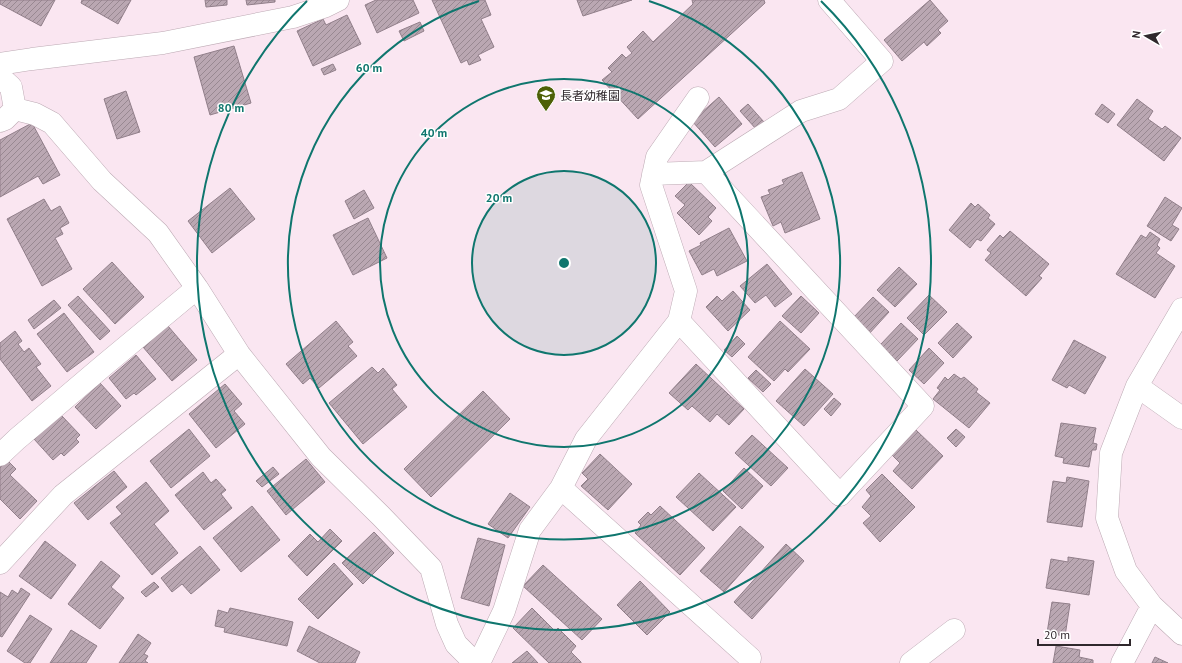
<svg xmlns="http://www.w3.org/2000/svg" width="1182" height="663" viewBox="0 0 1182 663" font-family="'PT Sans','Noto Sans JP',sans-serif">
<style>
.building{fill:url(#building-hatch);stroke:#917f8a}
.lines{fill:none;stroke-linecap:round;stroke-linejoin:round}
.minor-casing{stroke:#bdaab4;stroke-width:23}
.minor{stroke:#fff;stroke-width:22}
.ring{fill:none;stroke:#0f766e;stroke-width:2}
.labels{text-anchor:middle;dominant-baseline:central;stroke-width:3;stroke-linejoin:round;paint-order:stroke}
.poi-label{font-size:12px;fill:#2f282c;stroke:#fff;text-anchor:start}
.centre{fill:#0f766e;stroke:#fff;stroke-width:2}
.ring-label{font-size:12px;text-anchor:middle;font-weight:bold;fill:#0f766e;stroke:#fff;stroke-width:3;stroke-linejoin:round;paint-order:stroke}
</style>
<defs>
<pattern id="building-hatch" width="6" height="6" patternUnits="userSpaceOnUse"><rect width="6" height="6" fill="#baa7b2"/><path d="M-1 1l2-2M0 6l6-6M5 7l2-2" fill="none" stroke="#988891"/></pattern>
</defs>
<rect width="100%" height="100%" fill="#fae6f1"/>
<!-- building -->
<path class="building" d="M0,0H55L41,26L0,4Z
M82,0H131L118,24L81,3Z
M205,0H227V5L206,7Z
M246,0H275V2L247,5Z
M376,0H413L419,13L377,33L365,5Z
M432,0H485L491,15L481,19L494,47L478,55L481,60L469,65L467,60L461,63Z
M577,0H632L583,16Z
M692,0H764L765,3L638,119L602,80L612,72L608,68L622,54L626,58L632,53L627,47L643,31L653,42L693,4Z
M930,0L948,21L938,30L941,33L927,46L924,42L902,61L884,40Z
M347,15L361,44L313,66L297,31L323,19L326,25Z
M420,22L424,31L404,41L399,31Z
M234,46L251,103L210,115L194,57Z
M333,64L336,70L324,75L321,69Z
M126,91L140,132L117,139L104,99Z
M719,97L742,124L715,147L692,121Z
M1137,99L1153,111L1148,119L1162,129L1165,126L1181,138L1164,161L1117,125Z
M748,104L764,122L756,129L740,111Z
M1102,104L1115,114L1108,123L1095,114Z
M32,123L60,175L43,184L38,176L0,197V140Z
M802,172L820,219L785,233L781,222L773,226L761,197L770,194L768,190L784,184L782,180Z
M689,182L716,208L708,217L712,221L699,235L677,213L685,205L675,196Z
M230,188L255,219L212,253L188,221Z
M364,190L374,208L354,219L345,201Z
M1165,197L1182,208L1172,225L1179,229L1171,241L1147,226Z
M44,199L51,211L60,206L69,223L60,228L63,234L55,238L72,269L42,286L7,219Z
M971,203L975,207L978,204L990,215L988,218L995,224L981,241L977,239L970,248L949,230Z
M368,218L387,258L353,275L333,235Z
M729,228L747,261L717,276L714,269L702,275L689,251L701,245L700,243Z
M1010,231L1049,264L1039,276L1042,278L1026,296L985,260L991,253L987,250L1000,235L1003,238Z
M1150,232L1160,239L1157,245L1160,248L1156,253L1175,266L1155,298L1116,274L1141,235L1146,238Z
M112,262L144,297L115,324L83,289Z
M767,264L792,294L775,307L766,295L755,303L740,286Z
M899,267L917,284L895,307L877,290Z
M733,291L750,310L728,331L706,307L717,296L722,301Z
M929,295L947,312L924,335L907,318Z
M78,296L110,331L100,340L68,305Z
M801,296L819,313L801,333L782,316Z
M873,297L889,312L868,335L852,319Z
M54,300L61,308L34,329L28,320Z
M64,313L94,352L67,372L37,334Z
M336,321L353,342L348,346L357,356L319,388L310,378L303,384L286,364Z
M780,321L810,349L788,372L785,369L774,381L748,357Z
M901,323L918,339L897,361L880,345Z
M957,323L972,337L953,358L938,343Z
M168,326L197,360L172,381L143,347Z
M15,331L22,341L18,344L24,352L29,348L41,364L36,367L51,386L32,401L0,359V343Z
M737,336L745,344L732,357L724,350Z
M1074,340L1106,357L1085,394L1069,385L1067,388L1052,380Z
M929,348L944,363L924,384L909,370Z
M136,355L156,379L136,395L134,393L126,399L109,378Z
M696,364L744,409L729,425L717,414L710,422L692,406L688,410L669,393Z
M372,367L378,373L383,368L397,385L392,389L407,407L363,444L329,403Z
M805,369L833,394L804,426L776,401Z
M756,370L771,384L763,392L748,378Z
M954,374L961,379L964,377L978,389L976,392L990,403L969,428L933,399L940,390L937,388L945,377L948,380Z
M100,383L121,406L96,429L75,407Z
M225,384L242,404L234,411L245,424L216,448L189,414Z
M483,391L510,419L431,497L404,469Z
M834,398L841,404L831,416L824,409Z
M61,415L80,435L76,439L79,442L64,456L61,453L53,460L34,439Z
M1061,423L1096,428L1093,443L1097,444L1096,450H1092L1089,467L1063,463L1064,458L1055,456Z
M189,429L210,456L171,488L150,461Z
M956,429L965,437L956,447L947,438Z
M916,430L943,456L912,489L893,471L900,463L892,455Z
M752,435L788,468L771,486L735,453Z
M600,454L632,484L608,510L581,486L588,479L582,473Z
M6,459L16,469L10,475L37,501L20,519L0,499V465Z
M306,459L325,482L286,515L267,491Z
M273,467L279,474L262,487L256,481Z
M744,468L763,486L742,509L723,491Z
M114,471L127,487L88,520L74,503Z
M203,472L211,483L216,479L226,490L221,494L232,508L204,530L175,495Z
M699,473L736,507L713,531L676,497Z
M882,474L915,507L880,542L863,523L871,516L862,507L871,496L866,490Z
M1067,477L1089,481L1082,527L1047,522L1053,481L1066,483Z
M146,482L169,511L154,524L178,553L152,575L110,523L122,514L116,507Z
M510,493L530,507L508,538L488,524Z
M252,506L280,540L241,572L213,538Z
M660,506L705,548L680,575L635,533L641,525L638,522L648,512L651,515Z
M740,526L764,547L724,592L700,571Z
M330,529L342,541L307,576L288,556L310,534L318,542Z
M374,532L394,553L363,584L342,563Z
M478,538L505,545L489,606L461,598Z
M45,541L76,565L51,599L19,576Z
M786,544L804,561L752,619L734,602Z
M200,546L220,570L191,594L182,584L172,592L161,578Z
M1068,557L1094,561L1089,595L1046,588L1051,559L1068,562Z
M101,561L120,576L111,587L124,598L100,629L68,604Z
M334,563L353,584L318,619L298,599Z
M543,565L602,619L582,640L523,586Z
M640,581L670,612L647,635L617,605Z
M154,582L159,587L146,597L141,592Z
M21,588L30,594L2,637L0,636V592L8,597L12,590L18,594Z
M1052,602L1070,604L1065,636L1047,633Z
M230,608L293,622L287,646L224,632L225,628L215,626L218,610L228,613Z
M532,608L555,631L558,628L576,646L571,652L581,662V663H549L513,628Z
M30,615L52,629L30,663H25L7,651Z
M309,626L360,652L355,663H320L297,651Z
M71,630L97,646L86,663H50Z
M138,634L151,643L144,654L148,656L145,661L148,663H119Z
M1056,646L1080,650L1079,657L1093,660V663H1053Z
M527,651L538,663H512Z
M1155,657L1168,663H1152Z"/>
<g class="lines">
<defs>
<path id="minor" d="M0,64L32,59L163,43L293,17L326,6L338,0
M0,77L11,87L15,109L5,119L0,121
M15,109L35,114L52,123L102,181L158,233L197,288L239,354L321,457L381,516L431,568L447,624L456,644L475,663
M706,172L801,111L839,99L882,61L829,0
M653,174L706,172L923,406L840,495L679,321
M1182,309L1137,386L1111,453L1107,518L1126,571L1152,606L1182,634
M1137,386L1182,418
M0,455L17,439L103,366L197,288
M561,488L750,658
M0,563L63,495L239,354
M479,663L504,611L530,530L561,488L586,439L679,321L686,291L651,185L657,157L698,98
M911,663L954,630
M1122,663L1152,606"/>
</defs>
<!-- minor casing -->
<use href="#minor" class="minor-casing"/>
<!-- minor -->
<use href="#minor" class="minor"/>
</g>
<!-- distance rings -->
<circle cx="564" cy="263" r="92" fill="#0f766e" fill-opacity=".12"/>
<g class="ring">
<circle cx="564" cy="263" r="92"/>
<circle cx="564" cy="263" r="184"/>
<path d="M649 1A276 276 0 1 1 479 1"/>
<path d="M821 1A367 367 0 1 1 307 1"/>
</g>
<!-- icons -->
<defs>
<symbol id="school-pin" viewBox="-11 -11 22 30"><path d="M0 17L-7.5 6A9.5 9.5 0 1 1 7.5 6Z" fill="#4d6006" stroke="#fff"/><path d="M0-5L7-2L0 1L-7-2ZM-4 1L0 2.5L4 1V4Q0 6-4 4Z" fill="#fff"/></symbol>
</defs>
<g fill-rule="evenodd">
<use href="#school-pin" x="535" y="84" width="22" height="30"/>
</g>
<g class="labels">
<!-- poi labels -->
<g class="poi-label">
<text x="560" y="95">長者幼稚園</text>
</g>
</g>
<circle cx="564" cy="263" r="6" class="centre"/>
<g class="ring-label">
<text x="369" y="72">60 m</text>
<text x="231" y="112">80 m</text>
<text x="434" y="137">40 m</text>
<text x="499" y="202">20 m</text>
</g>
<!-- north arrow -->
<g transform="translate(1146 36) rotate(279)" stroke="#ffffff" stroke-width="3" paint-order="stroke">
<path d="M0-3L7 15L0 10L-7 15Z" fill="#2f282c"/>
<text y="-6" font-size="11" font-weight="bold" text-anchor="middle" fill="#2f282c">N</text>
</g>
<!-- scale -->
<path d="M1038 639v6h92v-6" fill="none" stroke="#2f282c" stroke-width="2"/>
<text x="1044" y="639" font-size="12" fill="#2f282c" stroke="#ffffff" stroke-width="3" paint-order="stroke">20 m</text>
</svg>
